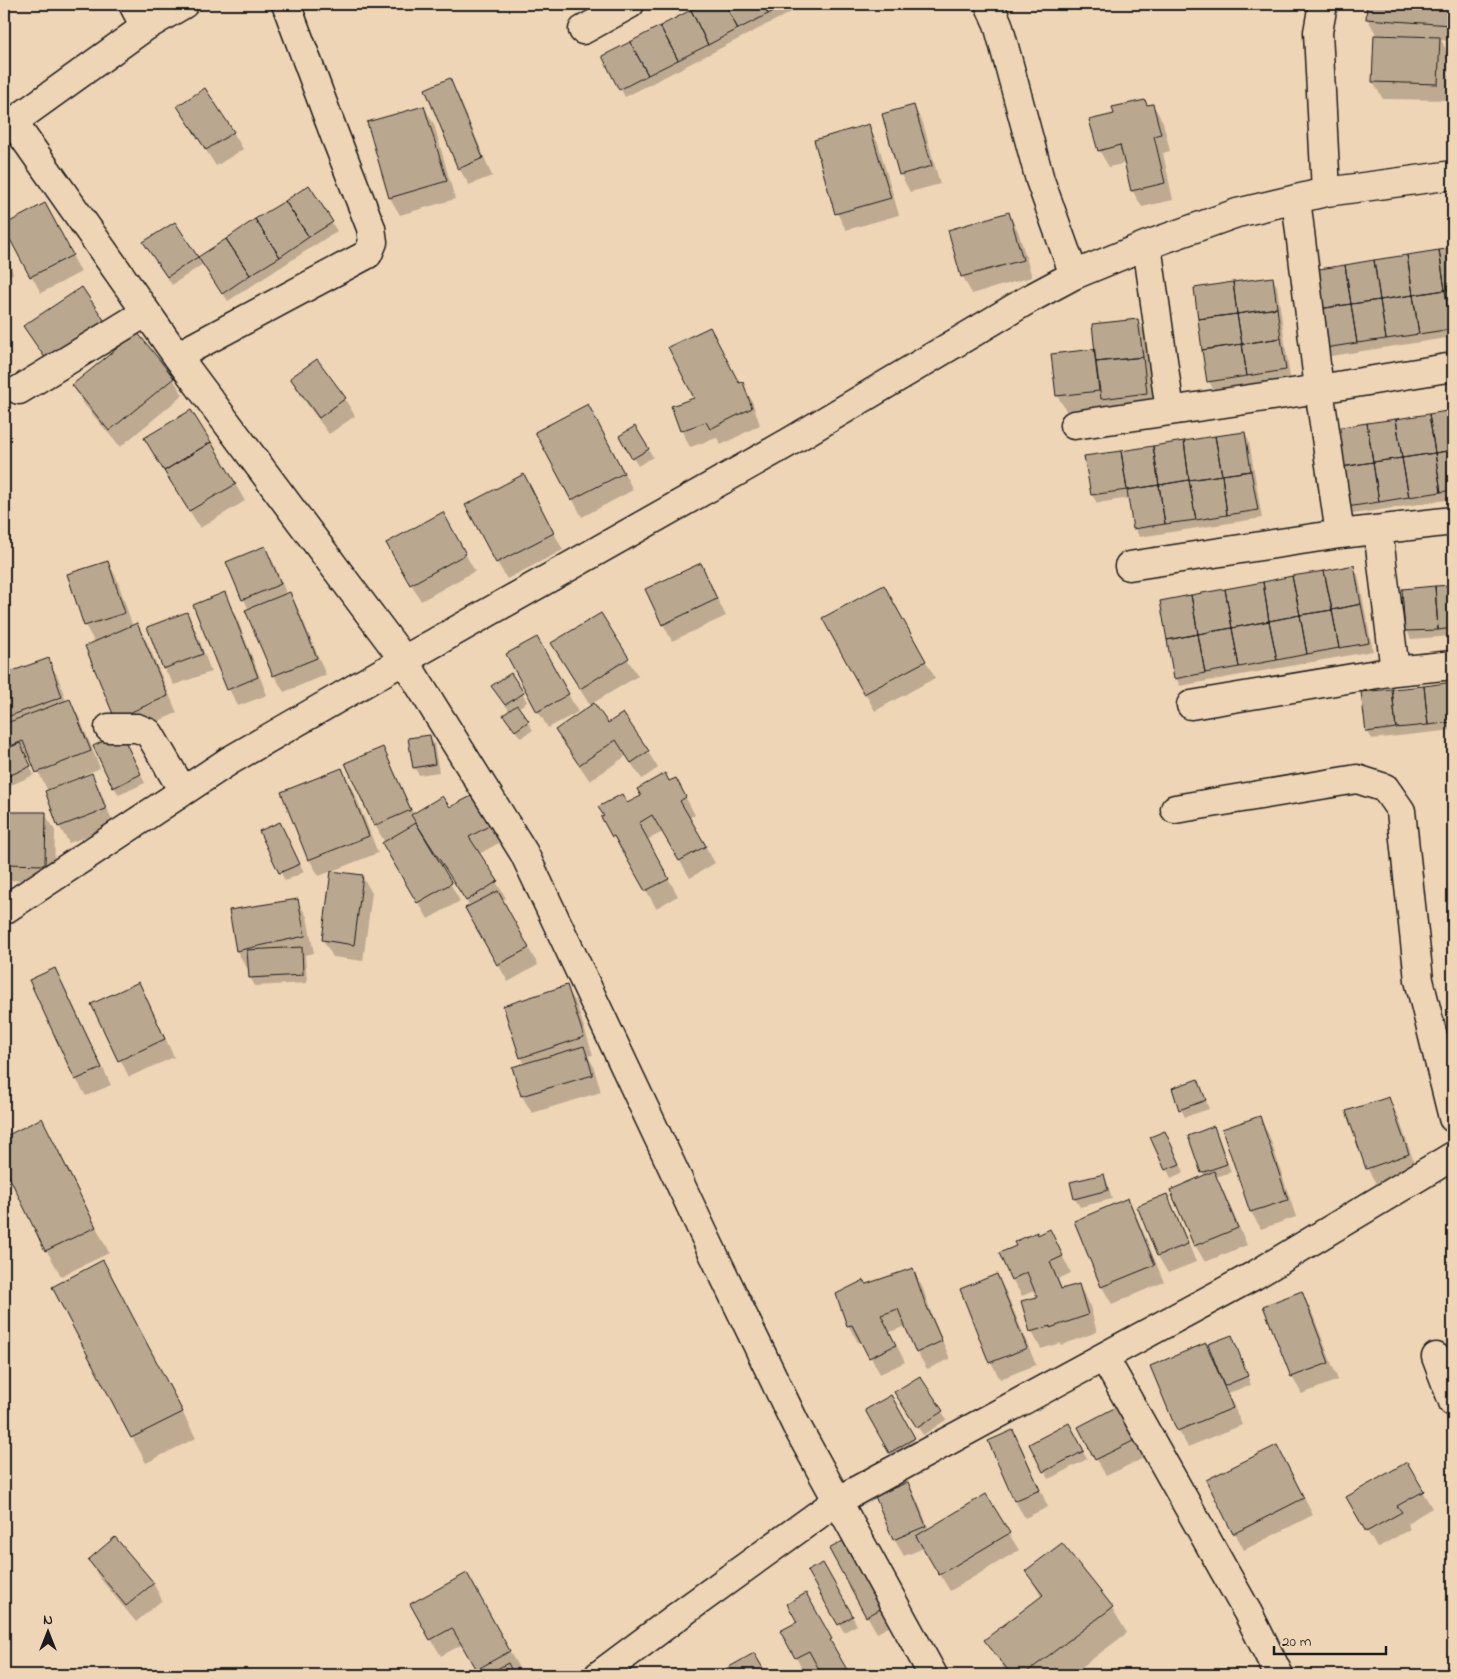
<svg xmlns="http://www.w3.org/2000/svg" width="1457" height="1679" viewBox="0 0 1457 1679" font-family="'Indie Flower',sans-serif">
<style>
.shadow{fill:#0003}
.building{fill:#baa790;stroke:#1c1c1c}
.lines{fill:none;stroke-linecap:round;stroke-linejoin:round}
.street-casing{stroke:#1c1c1c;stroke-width:31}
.street{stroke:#eed5b6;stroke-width:28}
</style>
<rect width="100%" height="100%" fill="#eed5b6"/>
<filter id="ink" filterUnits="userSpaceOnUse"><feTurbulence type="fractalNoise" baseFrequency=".02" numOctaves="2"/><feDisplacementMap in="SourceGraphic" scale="10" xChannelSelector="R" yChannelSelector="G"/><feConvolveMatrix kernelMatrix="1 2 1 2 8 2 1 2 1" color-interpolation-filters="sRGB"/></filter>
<g filter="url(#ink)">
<!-- shadow -->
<path class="shadow" d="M559,4H579L564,12Z
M707,4H807L625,97L604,57Z
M1368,4H1453V41L1441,40L1449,55L1448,100L1383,99L1373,82L1377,36L1367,18Z
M449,80L459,97L492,176L469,185L459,168Z
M1153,105L1163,122L1170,151L1163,153L1173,200L1142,207L1132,190L1126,163L1109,167L1099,150L1147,106Z
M178,106L233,132L243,149L216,166Z
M913,106L923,123L940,184L910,192L901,175L884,115Z
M424,107L434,124L455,199L400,215L390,198L368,123Z
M868,126L878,143L899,215L846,230L837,213Z
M308,187L337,231L228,301L203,264L172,285L149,251L174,224L197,258Z
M1009,214L1018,231L1032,277L972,294L963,277L950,231Z
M54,222L81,272L41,293L4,226Z
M4,239L13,274L4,276Z
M1453,250V337L1331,356L1327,348L1314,271Z
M1272,278L1277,286L1290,378L1213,389L1209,381Z
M1138,321L1148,338L1156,410L1107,408L1067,412L1057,395L1052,355L1096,350Z
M317,360L345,399L355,416L329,434L301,396L291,379Z
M173,379L183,395L120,447L83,403L73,386Z
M742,384L752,401L760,425L721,445L717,438L690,447L681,430Z
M1453,412V499L1353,514L1348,506L1337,429Z
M598,422L633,490L582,517L537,432Z
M635,427L653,457L638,466L620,436Z
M1245,433L1249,441L1262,518L1139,537L1135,528L1130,498L1097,503L1092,495L1086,457Z
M156,455L235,484L245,501L200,528Z
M533,493L563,550L507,579L497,562Z
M452,531L475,571L421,601L388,544Z
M264,547L274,564L287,595L290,594L299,611L326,675L284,692L274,675L249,610L227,563Z
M108,562L117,579L133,627L137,625L147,642L177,713L126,735L95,643L85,625Z
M700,565L726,616L672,641L663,624Z
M1353,566L1358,575L1373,651L1180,686L1176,678Z
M1453,586V636L1411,639L1407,631L1404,590Z
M224,594L234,611L267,695L238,706L229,689L195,606Z
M894,603L935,678L875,711L824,619Z
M187,614L196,631L211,672L174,685L164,668Z
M600,615L638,676L593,703L608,725L648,752L658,768L642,779L626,756L590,781L556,731L591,707L562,661Z
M547,656L578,712L548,728L538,711Z
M48,660L58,677L66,701L69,700L79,717L100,768L69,781V783L92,775L101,792L114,826L69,843L59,826L48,791L31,758L27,760L34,775L9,786L4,776V752L7,750L4,742V675Z
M1453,683V730L1372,739L1367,731L1363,694Z
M498,694H523L527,702L518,708L533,730L521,738L509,723L510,712Z
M429,736L434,744L439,772L419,775L414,767Z
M125,743L145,783L119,795L114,787Z
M382,749L392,766L414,815L449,809L480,792L506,839L479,854L506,898L502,901L538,965L508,982L467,909L470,907L435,852L433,853L460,901L428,919L384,843H385L375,825Z
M342,770L352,787L378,853L319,876L309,859Z
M668,782L685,796L695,815L689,818L715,863L690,878L663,832L647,840L678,896L656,908L625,852L623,854L603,818Z
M4,813L45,814L55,831L54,881L4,880Z
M284,831L304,872L285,881L261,832Z
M362,876L372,893L363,961L333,957L323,940Z
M297,900L307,917L314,953L305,955L307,983L255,986L250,977L249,967L247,968L237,951Z
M54,969L64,986L111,1085L86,1096L76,1079Z
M138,984L148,1001L174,1057L129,1077L93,1004Z
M566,986L576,1003L593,1055L588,1056L593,1065L601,1092L532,1113L522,1096L514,1068L525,1065L521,1057Z
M1198,1081L1202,1089L1209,1109L1185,1117L1181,1109Z
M1388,1099L1398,1116L1417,1171L1377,1185L1367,1168Z
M1259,1118L1269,1135L1296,1217L1261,1229L1251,1212L1223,1130Z
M41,1120L56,1145L109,1253L61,1276L47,1251L4,1163V1138Z
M1213,1128L1218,1136L1231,1172L1216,1177L1223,1190L1247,1245L1205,1262L1195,1245L1205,1176L1202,1172Z
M1165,1132L1184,1172L1171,1178L1152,1138Z
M1104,1176L1108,1184L1112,1199L1080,1207L1075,1199Z
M1166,1196L1176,1213L1196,1262L1168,1273L1158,1256L1138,1207Z
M1127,1200L1137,1217L1164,1282L1112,1304L1102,1287L1076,1221Z
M1050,1231L1071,1273L1058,1279L1063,1290L1079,1286L1089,1303L1097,1332L1061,1345L1060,1343L1041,1349L1032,1332L1023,1302L1039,1297L1036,1290L1022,1296L1012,1279L1038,1237Z
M103,1262L196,1438L146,1463L53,1287Z
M912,1270L922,1286L933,1318L950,1359L927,1369L917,1352L906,1326L890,1332L905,1362L880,1374L862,1341L858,1342L848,1325L866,1286Z
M996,1275L1006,1292L1036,1365L1000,1379L991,1362Z
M1301,1293L1311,1310L1338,1380L1302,1394L1292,1377L1265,1307Z
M1232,1337L1236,1345L1251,1385L1228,1393L1242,1425L1188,1447L1178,1430L1205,1344L1213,1359Z
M890,1397L918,1447L895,1461L866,1410Z
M901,1401L942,1412L946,1420L923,1435Z
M1123,1405L1150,1455L1106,1476L1079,1427Z
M1012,1431L1022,1448L1048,1507L1025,1518L1015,1501L989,1441Z
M1073,1433L1087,1459L1049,1479L1030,1444Z
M1286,1463L1313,1515L1244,1550L1208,1481Z
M1406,1464L1432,1508L1407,1523L1410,1529L1377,1548L1348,1498Z
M908,1483L917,1500L929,1529L1009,1534L1019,1550L950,1591L924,1548L904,1556L894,1539Z
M1062,1545L1112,1608L1127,1633L1071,1675H1008L986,1640L1042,1598L1027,1572Z
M830,1550L894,1624L877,1633Z
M89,1560L153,1583L162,1600L136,1622L99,1577Z
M823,1564L857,1625L844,1632L809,1572Z
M466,1575L519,1668L511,1672L513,1675H481L463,1644L441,1656L431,1639Z
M816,1612L849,1675H824L819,1667L806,1675L781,1632Z"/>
<!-- building -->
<path class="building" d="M704,4H725L738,29L708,45L691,10Z
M725,4H763L768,14L738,29Z
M763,4H787L768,14Z
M1367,4H1452L1451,25L1366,19Z
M691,10L708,45L678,60L660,26Z
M660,26L678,60L648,75L630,42Z
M1374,35L1440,37L1438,84L1372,82Z
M630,42L648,75L619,90L602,56Z
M450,78L483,158L458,169L425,89Z
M205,88L234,132L206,150L177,106Z
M1145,100L1147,105L1153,104L1161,134L1154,136L1165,183L1131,191L1120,145L1098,151L1089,120L1114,114L1112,107Z
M914,105L932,166L899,175L882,114Z
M424,106L447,181L389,198L367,122Z
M869,124L891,198L835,214L814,140Z
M309,185L333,222L309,237L285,201Z
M285,201L309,237L280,257L255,219Z
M45,203L73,255L30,277L4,228V225Z
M1009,212L1023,260L961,277L948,230Z
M255,219L280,257L250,275L226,239Z
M175,222L198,257L167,277L143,242Z
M226,239L250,275L222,294L198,257Z
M4,244L9,266L4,267Z
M1453,248V288L1445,290L1439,250Z
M1439,250L1445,290L1413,295L1407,255Z
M1407,255L1413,295L1380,300L1374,260Z
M1374,260L1380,300L1351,304L1345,265Z
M1345,265L1351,304L1319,309L1313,270Z
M1273,277L1277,308L1237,314L1233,282Z
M1233,282L1237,314L1198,319L1194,288Z
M82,287L108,326L50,365L23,326Z
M1453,288V328L1451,329L1445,290Z
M1445,290L1451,329L1419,334L1413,295Z
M1413,295L1419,334L1386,339L1380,300Z
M1380,300L1386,339L1357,343L1351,304Z
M1351,304L1357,343L1325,348L1319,309Z
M1277,308L1281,338L1242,344L1237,314Z
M1237,314L1242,344L1202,350L1198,319Z
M1138,319L1143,357L1096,362L1092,324Z
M710,327L739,383L743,382L752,408L710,429L706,422L680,431L671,406L694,398L668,347Z
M137,332L174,378L109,431L72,385Z
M1281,338L1286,370L1247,376L1242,344Z
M1242,344L1247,376L1207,382L1202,350Z
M1094,349L1099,391L1056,396L1051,354Z
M1143,357L1147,393L1101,399L1096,362Z
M317,359L346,398L319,418L290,378Z
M588,404L624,473L571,500L535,432Z
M191,410L211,442L164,471L144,438Z
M1453,410V450L1435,453L1429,414Z
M1429,414L1435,453L1402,458L1396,419Z
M1396,419L1402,458L1373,462L1367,423Z
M1367,423L1373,462L1342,467L1335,428Z
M635,426L649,449L632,459L619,436Z
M1245,432L1251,471L1222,475L1215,436Z
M1215,436L1222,475L1189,480L1184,441Z
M1184,441L1189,480L1159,485L1153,446Z
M211,442L236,484L189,511L164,471Z
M1153,446L1159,485L1127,490L1121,451Z
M1453,450V490L1441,492L1435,453Z
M1121,451L1127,490L1091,495L1084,456Z
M1435,453L1441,492L1409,497L1402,458Z
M1402,458L1409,497L1379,502L1373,462Z
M1373,462L1379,502L1347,507L1342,467Z
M1251,471L1258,510L1227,515L1222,475Z
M524,474L554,533L496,563L465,505Z
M1222,475L1227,515L1196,520L1189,480Z
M1189,480L1196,520L1165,524L1159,485Z
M1159,485L1165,524L1133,529L1127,490Z
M443,512L466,554L410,585L386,543Z
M265,546L281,584L242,600L226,562Z
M108,561L125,613L84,626L67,574Z
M701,563L717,599L662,625L645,589Z
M1354,565L1361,604L1332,610L1324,571Z
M1324,571L1332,610L1300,615L1292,576Z
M1292,576L1300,615L1269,621L1263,582Z
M1263,582L1269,621L1232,628L1225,589Z
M884,585L926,661L864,694L822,618Z
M1453,585V628L1438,630L1435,586Z
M1435,586L1438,630L1405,631L1402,589Z
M1225,589L1232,628L1198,634L1191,595Z
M225,592L258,677L227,690L193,605Z
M290,592L317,658L273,676L245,610Z
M1191,595L1198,634L1167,640L1160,601Z
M1361,604L1369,643L1339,648L1332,610Z
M1332,610L1339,648L1307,654L1300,615Z
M187,612L203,654L163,669L147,627Z
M601,613L629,658L580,689L551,643Z
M1300,615L1307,654L1277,660L1269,621Z
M1269,621L1277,660L1239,667L1232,628Z
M137,623L168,696L115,719L85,646Z
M1232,628L1239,667L1205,673L1198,634Z
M1198,634L1205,673L1174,679L1167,640Z
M537,637L569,694L537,712L506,654Z
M49,658L62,697L4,718V674Z
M511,673L524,693L505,705L491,686Z
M1453,682V722L1428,725L1424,686Z
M1424,686L1428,725L1396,728L1392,689Z
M1392,689L1396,728L1366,732L1361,692Z
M70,699L91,751L36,773L23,741L5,748L4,745V724Z
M594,703L608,723L623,713L649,751L631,763L616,740L579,765L555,730Z
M517,705L529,721L515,731L503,715Z
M121,733L141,774L113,788L93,746Z
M430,735L435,764L413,768L408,738Z
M20,743L31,766L4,778V750Z
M383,747L411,810L374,826L345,763Z
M342,768L369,836L308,860L281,792Z
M92,773L106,809L58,827L45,791Z
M665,773L669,781L676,778L686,797L680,801L706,846L679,861L652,815L639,823L669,879L645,891L614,836L612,837L601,817L604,816L598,807L622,794L627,803L641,796L637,789Z
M481,791L498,821L469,837L498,881L466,901L411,815L442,796L450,807Z
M4,812H46L45,865L4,864Z
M280,822L300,864L279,873L259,831Z
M416,823L452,883L417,903L382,843Z
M331,871L363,875L354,945L322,940Z
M498,891L529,948L497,965L465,908Z
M298,899L305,936L236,951L229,910Z
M302,947L303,975L249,978L247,950Z
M55,968L102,1068L75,1080L29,980Z
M139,982L165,1039L118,1061L91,1004Z
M567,985L584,1037L520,1058L503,1006Z
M584,1046L593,1075L521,1096L512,1067Z
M1198,1079L1206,1100L1179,1110L1172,1088Z
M1389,1097L1409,1154L1366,1169L1346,1111Z
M1260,1116L1288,1200L1250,1212L1222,1129Z
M42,1118L96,1227L45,1251L4,1166V1137Z
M1214,1126L1227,1164L1201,1173L1188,1136Z
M1165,1131L1180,1164L1165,1170L1150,1137Z
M1214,1171L1238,1228L1194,1246L1170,1190Z
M1104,1174L1108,1190L1074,1199L1070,1182Z
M1167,1194L1188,1244L1157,1256L1137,1206Z
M1128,1198L1155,1265L1101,1287L1074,1221Z
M1050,1229L1063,1256L1050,1262L1061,1289L1079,1284L1088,1315L1050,1328V1326L1030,1332L1021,1301L1037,1297L1027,1272L1011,1280L999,1253L1016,1246L1014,1242L1037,1232L1038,1235Z
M103,1260L183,1412L131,1438L52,1287Z
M913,1268L924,1300L942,1341L916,1353L898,1309L881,1315L896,1345L869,1358L852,1325L847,1326L836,1294L864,1280L866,1284Z
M997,1274L1027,1348L989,1363L960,1289Z
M1302,1291L1329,1363L1291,1377L1263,1306Z
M1232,1335L1248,1376L1224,1386L1208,1344Z
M1206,1343L1233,1408L1177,1431L1150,1366Z
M920,1376L943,1411L917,1428L894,1392Z
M891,1395L915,1438L889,1453L865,1410Z
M1124,1403L1141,1437L1095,1460L1078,1427Z
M1069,1423L1084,1451L1043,1472L1029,1444Z
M1013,1430L1040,1490L1014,1501L988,1441Z
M1277,1445L1304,1498L1233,1534L1206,1480Z
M1407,1462L1424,1491L1397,1506L1402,1512L1366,1532L1346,1497Z
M908,1482L926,1526L893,1540L875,1496Z
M986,1494L1010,1533L939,1575L916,1536Z
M115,1537L154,1583L126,1606L88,1560Z
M848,1538L886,1606L866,1617L829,1549Z
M1062,1543L1113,1607L1023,1675H1012L984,1640L1043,1595L1025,1571Z
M823,1563L853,1616L838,1625L807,1571Z
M467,1573L510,1651L476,1670L452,1628L430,1640L410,1604Z
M806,1593L832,1639L830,1640L850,1675H822L809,1651L795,1658L780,1631L797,1622L787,1604Z
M754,1653L767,1675H715Z
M508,1663L514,1675H486Z"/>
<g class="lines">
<defs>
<path id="street" d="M133,4L145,27
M184,4L145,27L13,122L177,356L404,660L524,853L710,1247L796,1425L933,1675
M989,4L998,24L1040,180L1074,275
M1323,4L1318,32L1326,192
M583,30L630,4
M1147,245L1170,411
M177,356L368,254L373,242L371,228L335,136L286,4
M1453,367L1319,389L1340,534L1453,521
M19,390L145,313
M1074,425L1319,389L1296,199
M1378,530L1395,671L1453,665
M1129,566L1340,534
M1191,705L1395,671
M109,728H137L149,733L183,791
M1175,809L1357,779L1385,788L1401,811L1419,980L1453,1118
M4,910L229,761L404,660L786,444L1031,298L1074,275L1147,245L1237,213L1326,192L1453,175
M1104,1357L1248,1613L1279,1675
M1436,1357L1453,1402
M599,1675L686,1610L837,1501L1255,1275L1453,1156"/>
</defs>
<!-- street casing -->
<use href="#street" class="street-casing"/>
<!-- street -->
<use href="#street" class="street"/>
</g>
</g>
<!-- margin -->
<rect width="1457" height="1679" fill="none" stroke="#eed5b6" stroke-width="20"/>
<rect x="10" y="10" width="1437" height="1659" fill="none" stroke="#1c1c1c" stroke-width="2" filter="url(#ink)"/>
<!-- north arrow -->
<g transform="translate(48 1632)" stroke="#eed5b6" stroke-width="4" paint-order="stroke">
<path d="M0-4L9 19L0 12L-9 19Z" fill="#1c1c1c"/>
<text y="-8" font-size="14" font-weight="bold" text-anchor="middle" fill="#1c1c1c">N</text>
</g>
<!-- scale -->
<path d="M1274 1646v8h112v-8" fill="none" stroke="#1c1c1c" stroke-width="2.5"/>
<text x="1282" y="1646" font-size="15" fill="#1c1c1c" stroke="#eed5b6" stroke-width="4" paint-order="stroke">20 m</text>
</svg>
